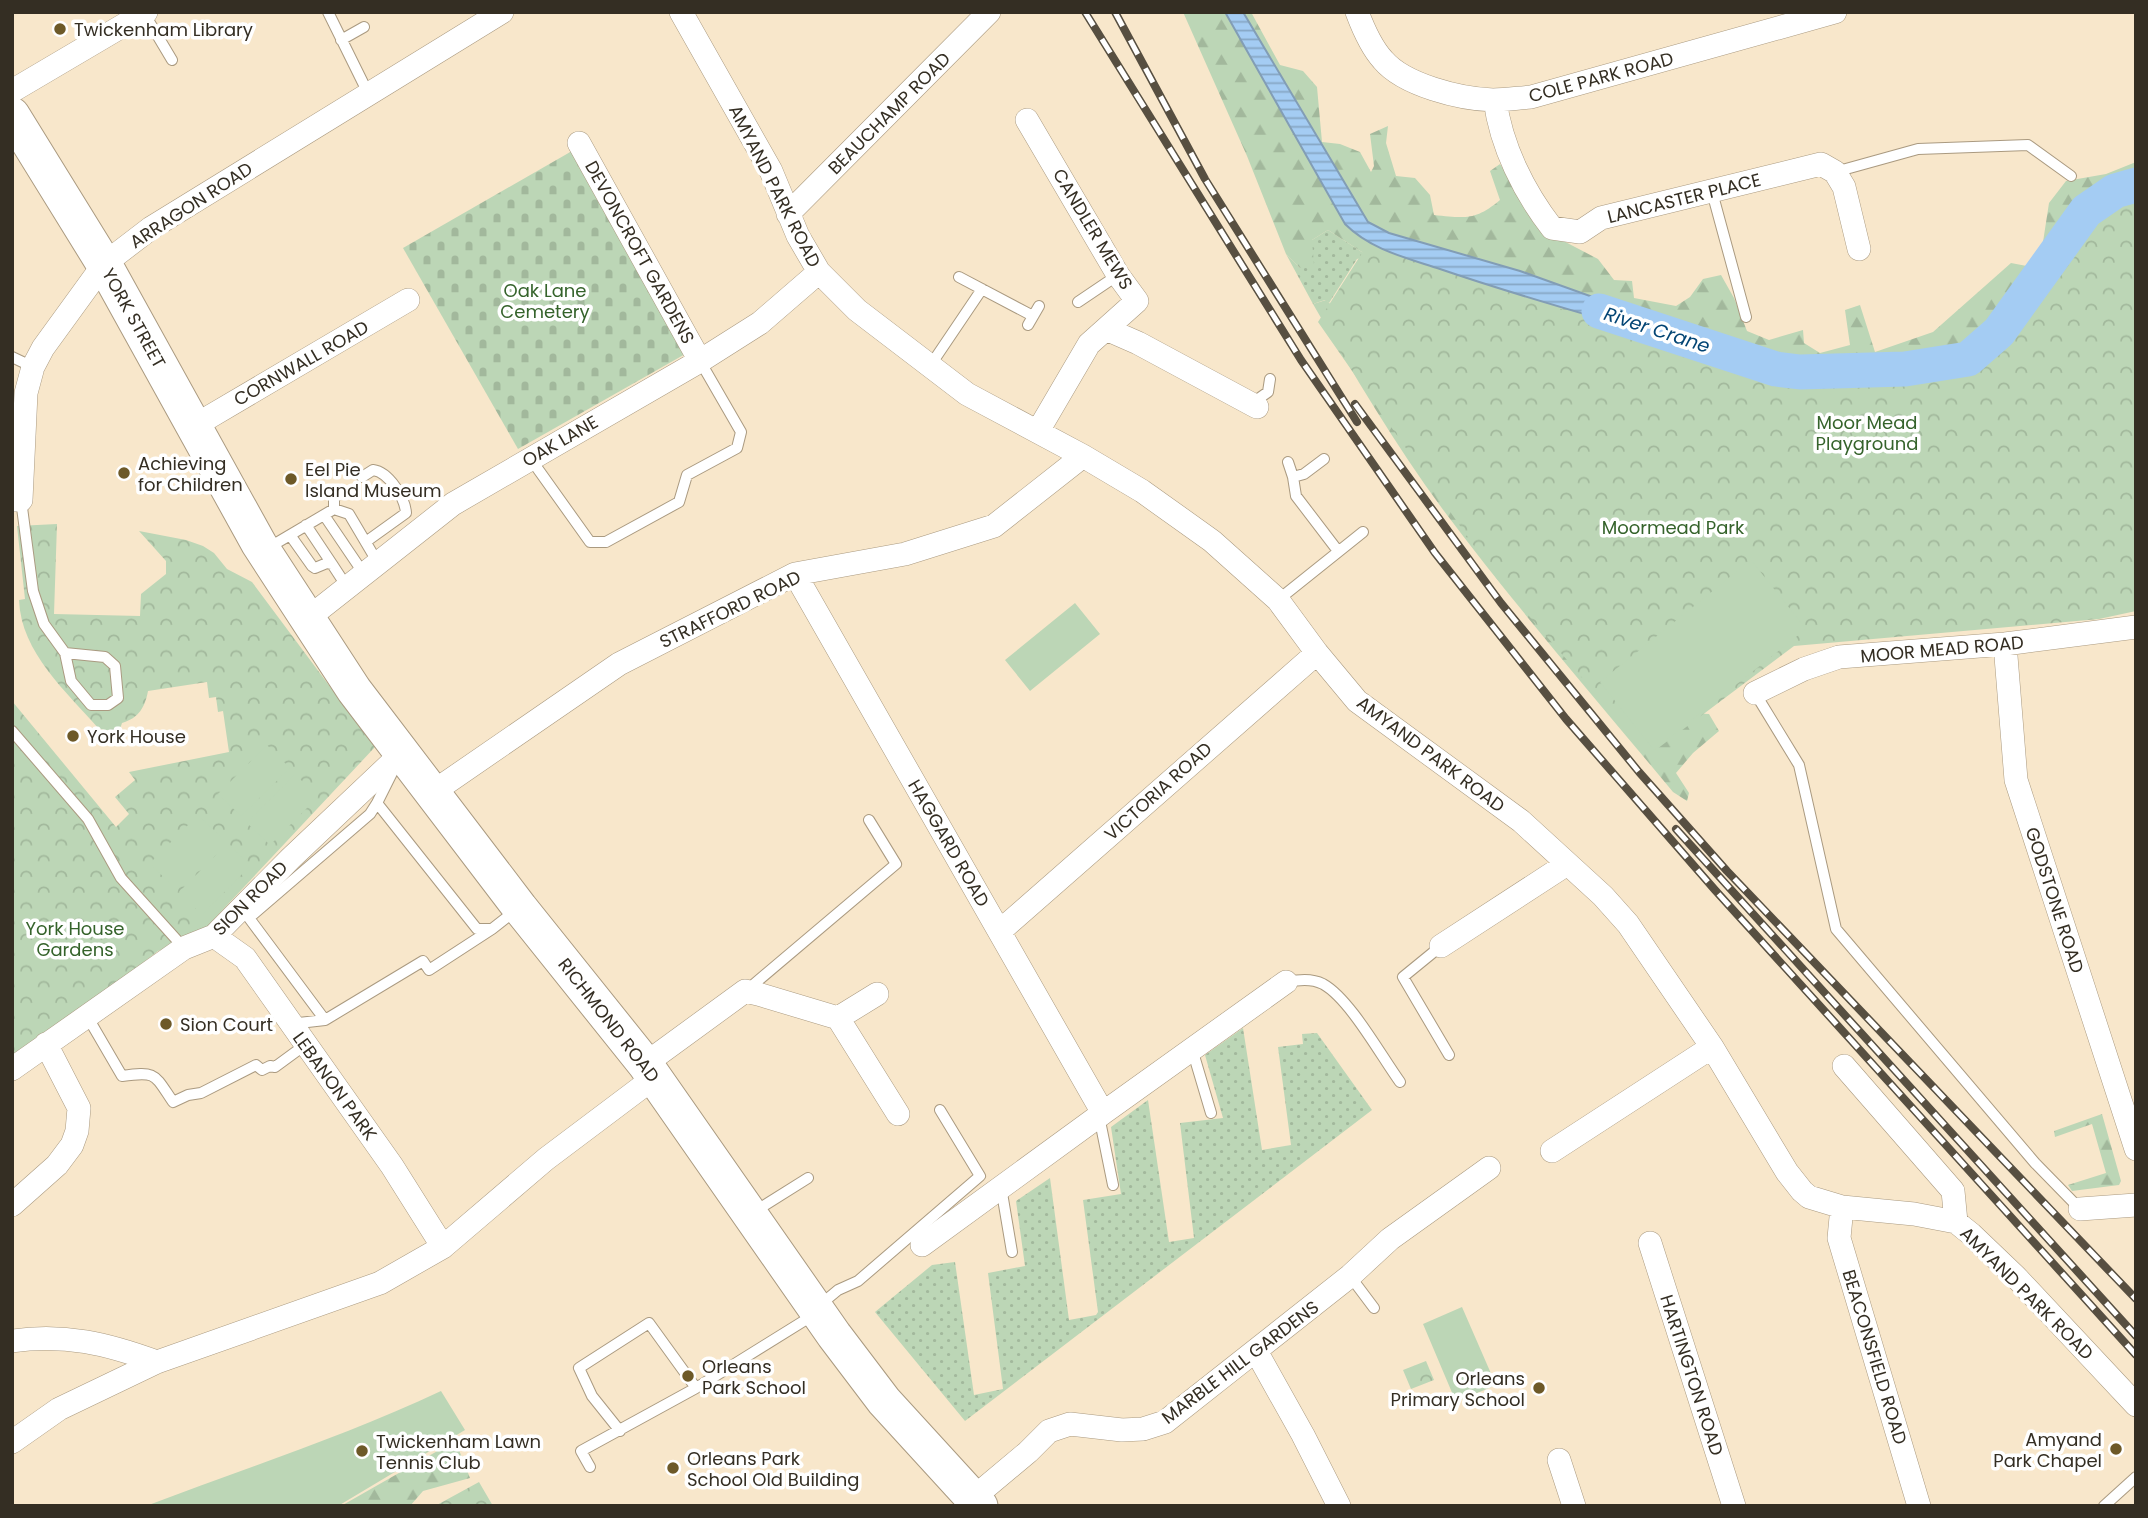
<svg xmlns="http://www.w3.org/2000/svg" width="2148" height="1518" viewBox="0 0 2148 1518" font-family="Poppins,sans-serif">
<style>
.grass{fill:url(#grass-dots)}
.forest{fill:url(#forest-firs)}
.cemetery{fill:url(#cemetery-stones)}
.park{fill:url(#park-crowns)}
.pitch{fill:#bcd6b6}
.water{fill:url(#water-rules);stroke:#829db5;stroke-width:2}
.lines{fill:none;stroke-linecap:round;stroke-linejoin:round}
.river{stroke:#a4ccf3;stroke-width:35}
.lane-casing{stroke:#aa9a80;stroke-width:12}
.street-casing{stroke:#aa9a80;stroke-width:24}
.primary-casing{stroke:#aa9a80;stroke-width:37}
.lane{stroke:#fff;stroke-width:10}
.street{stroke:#fff;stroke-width:23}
.primary{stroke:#fff;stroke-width:35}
.rail-casing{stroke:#574f41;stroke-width:8}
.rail{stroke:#fff;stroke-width:5;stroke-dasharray:16;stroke-linecap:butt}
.poi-dot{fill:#6d5928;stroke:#fff;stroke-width:2.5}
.labels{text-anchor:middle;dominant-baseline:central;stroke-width:7;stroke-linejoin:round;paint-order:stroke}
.poi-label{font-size:18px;fill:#342e23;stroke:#fff;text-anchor:start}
.street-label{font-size:18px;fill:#342e23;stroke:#fff}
.park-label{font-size:18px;fill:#35632b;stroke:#fff}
.water-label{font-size:19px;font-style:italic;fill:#034574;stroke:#fff}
</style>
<defs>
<pattern id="grass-dots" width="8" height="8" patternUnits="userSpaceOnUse" patternTransform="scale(1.75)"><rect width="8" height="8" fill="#bcd6b6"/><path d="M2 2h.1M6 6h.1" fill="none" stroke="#a2b89c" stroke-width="1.8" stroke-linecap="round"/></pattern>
<pattern id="forest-firs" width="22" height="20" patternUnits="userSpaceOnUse" patternTransform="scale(1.75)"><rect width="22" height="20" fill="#bcd6b6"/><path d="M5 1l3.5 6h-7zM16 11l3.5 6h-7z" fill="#a2b89c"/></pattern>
<pattern id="cemetery-stones" width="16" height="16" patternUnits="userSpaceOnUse" patternTransform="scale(1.75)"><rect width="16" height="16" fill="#bcd6b6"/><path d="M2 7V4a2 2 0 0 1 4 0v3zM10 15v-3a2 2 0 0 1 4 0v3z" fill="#a2b89c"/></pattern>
<pattern id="park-crowns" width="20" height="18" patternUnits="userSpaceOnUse" patternTransform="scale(1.75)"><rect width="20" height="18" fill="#bcd6b6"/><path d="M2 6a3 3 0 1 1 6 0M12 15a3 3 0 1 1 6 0" fill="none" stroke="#a2b89c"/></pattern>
<pattern id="water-rules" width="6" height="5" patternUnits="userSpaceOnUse" patternTransform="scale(1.75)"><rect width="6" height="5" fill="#a4ccf3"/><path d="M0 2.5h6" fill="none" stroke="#86a6c4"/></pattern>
</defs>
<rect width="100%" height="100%" fill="#f8e7cb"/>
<!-- grass -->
<path class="grass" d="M1328,230L1368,256L1357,259L1329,303L1325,300L1313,304L1286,254L1300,268L1312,240Z
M1243,1028L1262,1150L1291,1145L1278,1047L1303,1044L1302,1034L1317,1033L1372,1110L965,1421L875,1312L932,1265L955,1262L974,1395L1003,1389L988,1273L1025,1266L1016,1201L1050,1178L1069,1320L1096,1315L1098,1312L1083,1200L1121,1194L1111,1127L1148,1100L1169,1242L1194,1238L1180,1123L1223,1118L1205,1055Z"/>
<!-- forest -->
<path class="forest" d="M1183,12H1251L1280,65L1303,71L1317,87L1322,142L1340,144L1360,152L1371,172L1374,166L1370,134L1388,126L1386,143L1396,176L1415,178L1430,195L1434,215C1465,218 1475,221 1500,200L1490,171L1500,164L1517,191L1552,235L1598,259L1614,280L1632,281L1634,298L1676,306L1690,297L1703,279L1721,275L1734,298L1747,331L1769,340L1803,330L1804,343L1820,353L1850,345L1845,310L1860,305L1875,352L1933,332L2011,263L2032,267L2043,242L2049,203L2066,181L2106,174L2136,162V231L2000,373L1843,414L1692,356L1680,358L1368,256L1328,230L1312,240L1314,265L1300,268L1286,254L1247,156Z
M1326,300L1341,314L1690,713L1709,714L1719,731L1693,753L1676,773L1689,793L1687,801L1673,792C1596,699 1516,607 1444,511C1395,445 1354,375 1313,304Z
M2102,1114L2121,1181L2119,1185L2072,1191L2068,1185L2106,1173L2092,1124L2055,1137L2054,1131Z
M448,1445L459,1450L470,1478L423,1491L410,1506H341Z"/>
<!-- cemetery -->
<path class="cemetery" d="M572,151L687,353L518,449L403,248Z"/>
<!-- park -->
<path class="park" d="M2136,202V611L2099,619L1794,646L1649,755L1497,579L1318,322L1369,242L1461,272L1724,369L1811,385L1884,386L1968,374L2019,331L2101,222Z
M57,524L54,614L140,616L141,594L166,574V561L139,531L186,540L203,546L214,553L227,569L252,582L375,747L200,934L158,951L111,988L12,1056V701L116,827L129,814L115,797L135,780L129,772L229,752L223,711L218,712L216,697L209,698L207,682L148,691C145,707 139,718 122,723L119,732L99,729C67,692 21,653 19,600L25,599L17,526Z
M1426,1361L1434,1380L1411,1389L1403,1370Z
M479,1482L493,1506H435Z"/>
<!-- pitch -->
<path class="pitch" d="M1751,560L1806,629L1654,750L1600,682Z
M1075,603L1100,634L1030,691L1005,660Z
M267,745L290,768L241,816L218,794Z
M295,774L318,797L270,845L247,823Z
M198,815L221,837L172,886L150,863Z
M228,843L250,866L202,915L179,892Z
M1462,1307L1496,1385L1456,1402L1423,1324Z
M441,1391L465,1430L338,1506H146C245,1468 346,1436 441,1391Z"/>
<!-- water -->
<path class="water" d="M1225,12H1243L1368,222L1389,233L1520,271L1646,316L1640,330C1573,311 1507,292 1440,269C1407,258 1371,250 1345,224Z"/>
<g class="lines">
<!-- river -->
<path class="river" d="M1599,311L1776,369L1800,372L1905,369L1968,359L1999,332L2086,211L2115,191L2136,185"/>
<defs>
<path id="lane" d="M328,12L368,93
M144,13L172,60
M341,40L364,27
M1835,172L1918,149L2028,145L2071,176
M1712,192L1746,317
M959,277L1033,316
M1078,302L1118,275
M1028,325L1039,306
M12,357L33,367
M930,366L982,289
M1251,404L1268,392L1270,379
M530,458L590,542H606L679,502L687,475L737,448L741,432L700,361
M1324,459L1304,474L1293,477L1296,496L1338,551
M1288,462L1293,477
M362,477L373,470C389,472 405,498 406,513L367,541
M21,500L33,591L44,624L65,653L71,681L91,705H108L118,698L115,666L105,657L65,653
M334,509V499L338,493
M324,515L364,574
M306,525L332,564
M290,535L312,566L315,568L327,563L332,564L347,587
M268,548L334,509L349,514L378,563
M1278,600L1363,532
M1755,693L1799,765L1836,929L2035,1163L2080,1209
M12,731L88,819L121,878L184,948
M393,771L377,803L477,929H492
M1441,946L1403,977L1449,1055
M1286,982C1298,980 1311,978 1323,984C1350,999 1381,1056 1400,1082
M747,990L896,864L869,820
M87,1016L122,1076C157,1071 154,1074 173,1102L188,1095L201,1093L256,1065L262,1070L270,1066L275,1067L305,1045
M325,1020L249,918L370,814L377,803
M290,1024L325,1020L423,961L429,970L492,929L515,911
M1192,1049L1211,1113
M1099,1116L1113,1185
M1001,1187L1012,1252
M754,1212L808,1178
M1350,1276L1374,1308
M820,1305L838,1290L858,1281L980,1176L940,1110
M620,1431L592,1396L579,1368L649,1323L696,1388
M590,1467L581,1451L696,1388L815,1314
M2104,1506L2136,1477"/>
<path id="street" d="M681,12L771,171L798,236L819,272L857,310L967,394L1083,456L1142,491L1212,541L1278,600L1317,653L1357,701L1521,821L1603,896L1628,924L1712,1047L1787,1172L1802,1191L1809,1197L1842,1207L1914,1214L1956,1222L1971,1234L2016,1277L2136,1405
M1357,12C1363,28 1371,47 1383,60C1404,85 1460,99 1493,100C1505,100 1518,98 1531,97L1835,12
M12,91L146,12
M1495,100C1501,146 1524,192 1552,228L1580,232L1601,218L1821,164L1835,172L1844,187L1859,249
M1027,120L1118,275L1137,301L1089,344L1038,431
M579,143L700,361
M788,214L989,12
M1106,329L1138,343L1257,407
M194,426L408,300
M12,500H21L26,393L33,367L43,348L104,264L151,228L502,12
M795,574C897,754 1001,933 1103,1113L1286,982
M307,619L453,504L700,361L760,323L819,272
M2005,644L2016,780L2136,1149
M1755,693L1804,669L1839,657L2005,644L2136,627
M433,792L619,664L795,574L905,554L994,526L1083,456
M1000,931L1317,653
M214,936L245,958L392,1166L443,1247
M1441,946L1567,864
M838,1018L877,994
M645,1064L745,991L758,994L838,1018L898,1114
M1844,1066L1953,1191L1956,1222
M12,1069L184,948L214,936L291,858L402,753
M1552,1151L1712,1047
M12,1205L57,1165L72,1145L77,1131L79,1108L46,1044
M1842,1207L1839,1238L1919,1506
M2080,1209L2136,1205
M1650,1243L1734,1506
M922,1245L1103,1113
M12,1341C64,1333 108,1344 157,1362
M1256,1351L1303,1435L1339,1506
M12,1442L59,1409L157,1362L380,1283L443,1247L546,1159L655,1077
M1559,1460L1574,1506
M973,1498L1028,1452L1049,1431L1070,1424L1122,1430L1143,1429L1165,1422L1350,1276L1390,1239L1489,1168"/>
<path id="primary" d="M12,115L104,264L259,544L354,690L520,908L645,1064L834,1335L884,1401L980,1506"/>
</defs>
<!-- lane casing -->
<use href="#lane" class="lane-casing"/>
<!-- street casing -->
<use href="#street" class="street-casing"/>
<!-- primary casing -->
<use href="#primary" class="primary-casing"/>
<!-- lane -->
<use href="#lane" class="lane"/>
<!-- street -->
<use href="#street" class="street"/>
<!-- primary -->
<use href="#primary" class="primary"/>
<defs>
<path id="rail" d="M1085,12L1301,360L1435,553L1566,719L1715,890L2136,1355
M1115,12L1205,179L1357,422
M1355,404L1501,603L1639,772L1727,871L2136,1299
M1676,829L2136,1336"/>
</defs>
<!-- rail casing -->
<use href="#rail" class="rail-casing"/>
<!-- rail -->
<use href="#rail" class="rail"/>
</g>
<!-- markers -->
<g class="poi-dot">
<circle cx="60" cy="29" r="7"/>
<circle cx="124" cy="473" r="7"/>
<circle cx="291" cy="479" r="7"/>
<circle cx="73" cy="736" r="7"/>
<circle cx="166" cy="1024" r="7"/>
<circle cx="688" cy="1376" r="7"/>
<circle cx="1539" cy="1388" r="7"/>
<circle cx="2116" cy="1449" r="7"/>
<circle cx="362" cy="1451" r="7"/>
<circle cx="673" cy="1468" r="7"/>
</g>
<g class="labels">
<!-- poi labels -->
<g class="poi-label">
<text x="74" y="29">Twickenham Library</text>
<text x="138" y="463">Achieving<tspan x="138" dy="21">for Children</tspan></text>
<text x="305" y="469">Eel Pie<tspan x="305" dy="21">Island Museum</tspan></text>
<text x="87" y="736">York House</text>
<text x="180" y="1024">Sion Court</text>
<text x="702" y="1366">Orleans<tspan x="702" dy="21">Park School</tspan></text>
<text x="1525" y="1378" text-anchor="end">Orleans<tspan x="1525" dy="21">Primary School</tspan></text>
<text x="2102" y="1439" text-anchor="end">Amyand<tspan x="2102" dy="21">Park Chapel</tspan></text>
<text x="376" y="1441">Twickenham Lawn<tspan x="376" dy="21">Tennis Club</tspan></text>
<text x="687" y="1458">Orleans Park<tspan x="687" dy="21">School Old Building</tspan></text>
</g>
<!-- street labels -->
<g class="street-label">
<text transform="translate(1601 77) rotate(-15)">COLE PARK ROAD</text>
<text transform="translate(889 113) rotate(-45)">BEAUCHAMP ROAD</text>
<text transform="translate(775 186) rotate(63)">AMYAND PARK ROAD</text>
<text transform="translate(1684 198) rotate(-14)">LANCASTER PLACE</text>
<text transform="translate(191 205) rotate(-33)">ARRAGON ROAD</text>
<text transform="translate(1093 229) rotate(59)">CANDLER MEWS</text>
<text transform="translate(640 252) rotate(61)">DEVONCROFT GARDENS</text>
<text transform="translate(134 318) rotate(61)">YORK STREET</text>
<text transform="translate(301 363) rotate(-30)">CORNWALL ROAD</text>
<text transform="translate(560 441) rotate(-30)">OAK LANE</text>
<text transform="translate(730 609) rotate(-26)">STRAFFORD ROAD</text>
<text transform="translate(1942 649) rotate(-5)">MOOR MEAD ROAD</text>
<text transform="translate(1431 754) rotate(37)">AMYAND PARK ROAD</text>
<text transform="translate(1158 791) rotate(-42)">VICTORIA ROAD</text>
<text transform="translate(949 843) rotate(60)">HAGGARD ROAD</text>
<text transform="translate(250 898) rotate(-45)">SION ROAD</text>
<text transform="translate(2055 900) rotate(72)">GODSTONE ROAD</text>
<text transform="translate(609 1020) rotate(52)">RICHMOND ROAD</text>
<text transform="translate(335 1086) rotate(54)">LEBANON PARK</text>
<text transform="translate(2027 1293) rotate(45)">AMYAND PARK ROAD</text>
<text transform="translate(1875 1357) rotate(73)">BEACONSFIELD ROAD</text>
<text transform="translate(1240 1362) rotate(-37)">MARBLE HILL GARDENS</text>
<text transform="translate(1692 1375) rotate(72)">HARTINGTON ROAD</text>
</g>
<!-- park labels -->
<g class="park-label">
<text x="545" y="290">Oak Lane<tspan x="545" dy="21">Cemetery</tspan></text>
<text x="1867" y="422">Moor Mead<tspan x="1867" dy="21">Playground</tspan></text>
<text x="1673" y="527">Moormead Park</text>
<text x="75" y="928">York House<tspan x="75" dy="21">Gardens</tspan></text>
</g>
<!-- water labels -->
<g class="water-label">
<text transform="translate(1657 330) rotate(18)">River Crane</text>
</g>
</g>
<!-- border -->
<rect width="2148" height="1518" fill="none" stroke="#342e23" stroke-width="28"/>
</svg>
